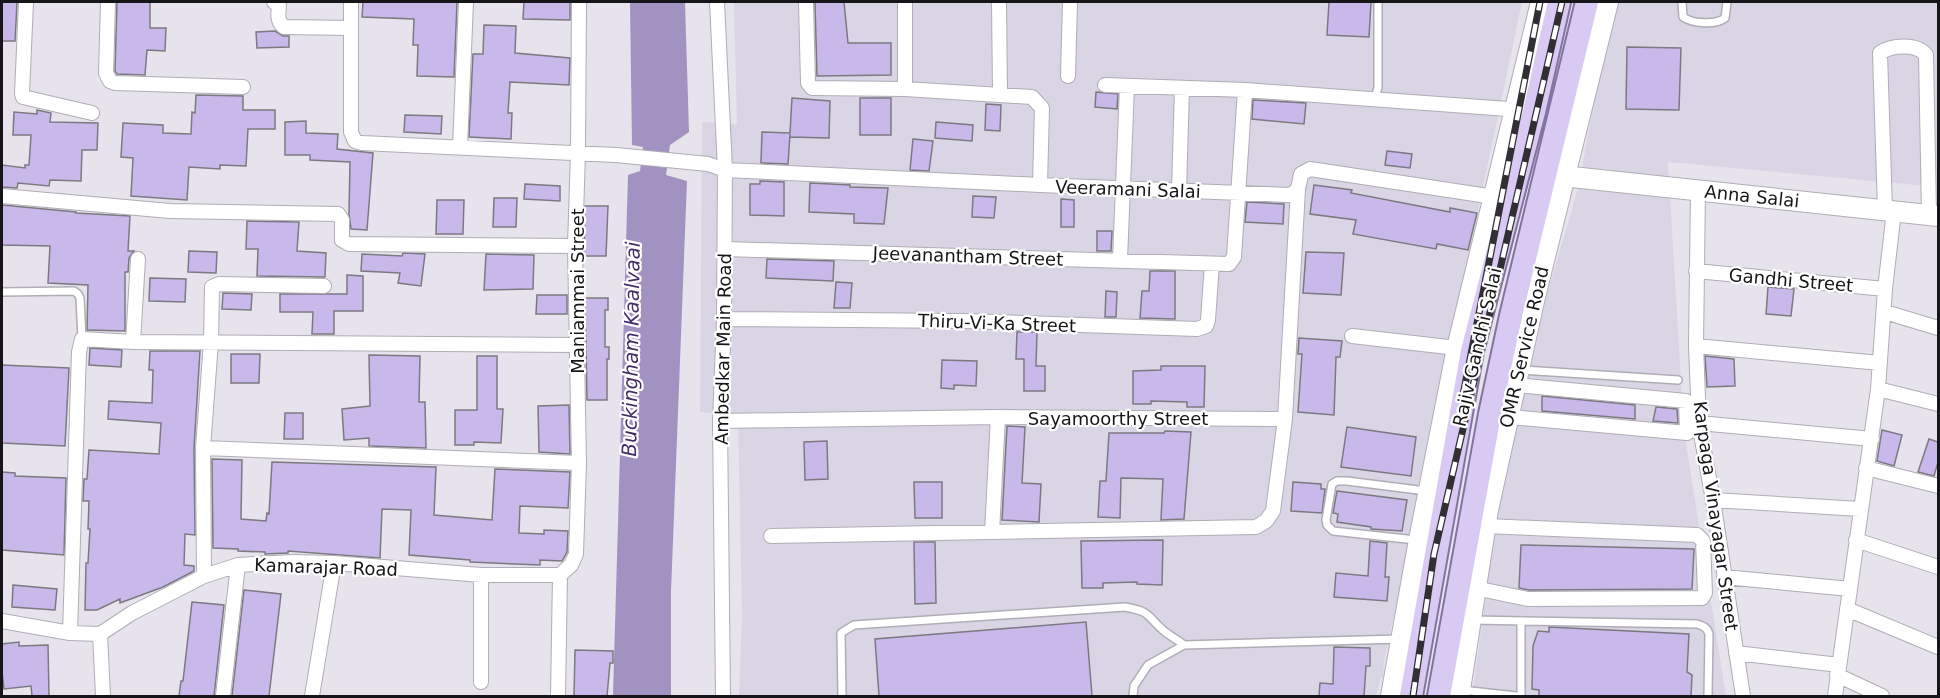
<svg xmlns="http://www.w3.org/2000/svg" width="1940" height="698" viewBox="0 0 1940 698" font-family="'DejaVu Sans',sans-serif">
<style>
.built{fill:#dad5e5}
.water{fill:#a292c1}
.building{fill:#c9b9ea;stroke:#7c7981;stroke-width:1.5}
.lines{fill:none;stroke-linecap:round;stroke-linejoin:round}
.lane-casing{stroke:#afadb5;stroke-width:10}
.street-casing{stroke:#afadb5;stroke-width:16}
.secondary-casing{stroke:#afadb5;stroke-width:22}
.primary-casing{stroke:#8373a0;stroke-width:26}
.lane{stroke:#fff;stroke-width:7}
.street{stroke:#fff;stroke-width:14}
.secondary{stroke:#fff;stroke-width:20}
.primary{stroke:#d8caf2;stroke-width:22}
.rail-casing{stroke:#312f33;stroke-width:7}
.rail{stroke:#fff;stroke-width:4.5;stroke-dasharray:14;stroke-linecap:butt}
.labels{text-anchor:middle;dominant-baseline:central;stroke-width:4.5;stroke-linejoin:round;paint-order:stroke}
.street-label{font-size:18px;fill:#161518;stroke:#fff}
.water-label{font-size:20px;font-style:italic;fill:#442c67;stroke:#fff}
</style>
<rect width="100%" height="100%" fill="#e6e3ec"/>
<!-- built -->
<path class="built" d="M734,2H1522L1449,347L1432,442L1384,661L1383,677H1381L1376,696H739L742,615L738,416L700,412L702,122L737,124Z
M1612,2H1938V187L1668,162L1684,431L1726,696H1472L1510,422L1579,185Z"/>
<!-- water -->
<path class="water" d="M630,2H685L689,132L670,145L666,175L687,181L671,592V696H613L628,175L640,171L643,147L632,145Z"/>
<!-- building -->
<path class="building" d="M2,2H17L15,41H2Z
M117,2H150V28H166L165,51L147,50L145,75L117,74L115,71Z
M363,2H457L454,77L417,76L418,45H413L414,19L362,17Z
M524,2H570V20L523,19Z
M815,2H844L848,43H891V75L817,76Z
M1329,2H1371L1369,37L1327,35Z
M484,25L516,26L515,53L570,58L569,85L510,82L508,113H512L511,139L469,137L473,54H483Z
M275,31L283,36H289V47L257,48L256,32Z
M1627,47L1681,48L1679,110L1626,109Z
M1096,92L1118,94L1117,109L1095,107Z
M196,95L243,96V110H275V129H248L246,166L220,165V169L189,167L187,200L131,196L133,158L121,157L123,123L163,125V133L191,134L192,112L195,113Z
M792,98L830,101L829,138L790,137V134L788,164L761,163L762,132L790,133Z
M860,98H891V135H860Z
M1253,100L1306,103L1304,124L1252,119Z
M986,104L1001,105L1000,131L985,130Z
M37,110L51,113L50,122L98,123L97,150H82L81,181L50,180L49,186L18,183L17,188L2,187V165L25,168V165H29L31,135H13L14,112L37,114Z
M405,115L442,116L441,134L404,132Z
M306,121V133L338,134L337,149L373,153L367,230L351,229L349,214L350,162L310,160V155H285V122Z
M936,122L973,125L972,141L935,138Z
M913,139L933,141L929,171L910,170Z
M1387,151L1412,154L1410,168L1385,165Z
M760,181L784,182V216L750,215V184H760Z
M810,183L850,185V187L888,188L884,224L854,223V214L809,212Z
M525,184L560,186V201L524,199Z
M1314,185L1352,190L1351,193L1450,212V208L1477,213L1468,250L1437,244L1436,249L1353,234L1356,220L1310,214Z
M973,196L996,197L994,218L972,217Z
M494,198H517L516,227H493Z
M1061,199L1074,200V227H1061Z
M437,200H464L463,234H436Z
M1247,202L1284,204L1283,224L1245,222Z
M2,205L76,212V213L130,216L128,251H134L129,258L128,272H125V331L87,330L88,285L48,283L50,246L2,245Z
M585,206H608L606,256H584Z
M247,221L299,222L297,251L326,253L325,277L257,276L258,249H246Z
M1097,231H1112L1111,251H1097Z
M189,251L217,252L216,273L188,272Z
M1306,252L1344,253L1341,295L1303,293Z
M403,253L425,254L421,286L398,283L400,273L361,271L362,254L402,256Z
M486,254L534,255L533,289L484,290Z
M767,259L834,261L833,281L766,278Z
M1150,271H1175V319L1140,318L1142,291H1149Z
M347,275L363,276V311H334V334H312L313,312H280V294H347Z
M150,278L186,279L185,302L149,301Z
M836,282L852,283L850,308H834Z
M1768,287L1794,289L1791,316L1766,314Z
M1106,291L1117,292L1116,317H1105Z
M223,293L252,294L251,310L222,309Z
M537,295H567V314H536Z
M585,298H608V310H605V347H609V359H607V400H587Z
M1017,332H1037L1036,366H1045V391H1024V359H1016Z
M1299,338L1342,341L1340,357H1336L1334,415L1298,412L1302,354H1298Z
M90,348L122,350L121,367L89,365Z
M150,351H200L194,448L195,535L185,534L184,565L194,566V571L163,587L128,600L120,603V599L97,610H85L86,563H88L90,529H88L89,501H83L84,479H87L89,450L159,454L161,423L108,419L109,401L152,403L153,370H149Z
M231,354H260L259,383H231Z
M369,355L420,356L419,402H425L426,448L369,446V438L344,440L342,409L370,406Z
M477,356H497V409H503L501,443L474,442V445H455V410H477Z
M1705,356L1734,359L1735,386L1707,387Z
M942,360L977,361L976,386L954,385V389L941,388Z
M2,365L69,368L65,446L2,443Z
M1161,366H1205L1204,407H1187V402L1151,401V404H1133V371L1161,370Z
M1542,396L1635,405V419L1542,411Z
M569,405L570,454L539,452L538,406Z
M1656,407L1677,409L1678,423L1653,421Z
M285,413H303V439H284Z
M1007,426L1025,427L1022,483L1041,484L1039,522L1002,520Z
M1347,427L1416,437L1411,476L1341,467Z
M1882,430L1902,435L1894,466L1877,461Z
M1165,431L1191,432L1184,519L1161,520L1163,479L1121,478L1120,518L1098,517L1100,481H1106L1109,433H1164Z
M1929,439L1938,442V462L1934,476L1918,472Z
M827,441L828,479L805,480L804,442Z
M212,459L242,460L241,519L266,521L267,513L269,514L272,462L436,467L434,515L492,520L495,469L570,472L568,508L520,506L519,533L544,534V530L568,531L567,552L562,561L540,560V565L470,562V560L409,555L411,510L382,509L380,558L288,551V553L265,554V552L238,551V549L213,548Z
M2,472L15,473V476L66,478L64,555L2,550Z
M914,482H942V518H915Z
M1293,482L1321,484V489H1325L1322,513L1291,511Z
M1337,491L1407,500L1402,531L1371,529V527L1337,522L1338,514L1333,513Z
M1163,540L1162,585L1137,584V582L1103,583V588H1082L1081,541Z
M1370,541L1387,543L1385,577H1389L1387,601L1334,597L1336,573L1368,576Z
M914,542H935L936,603L915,604Z
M1521,545L1694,549L1692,589L1529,590L1519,588Z
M13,585L57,589L55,610L12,607Z
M244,590L281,594L269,696H232Z
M192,602L224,605L214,696H179L181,681H183Z
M1086,622L1092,696H879L875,639Z
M1549,627L1689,634L1687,672L1692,675L1691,696H1539V690L1532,689L1533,646L1538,631L1549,632Z
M19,642V646L48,645L49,696H32L31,686L4,689L2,671V644Z
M1334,647L1370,648V666H1366L1364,696H1319L1320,683L1333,684Z
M575,650L613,651V663H610L607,696H574Z"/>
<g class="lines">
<defs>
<path id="lane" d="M1682,2L1683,17C1693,24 1716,25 1725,18L1727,2
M1375,99L1378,87V2
M2,292L74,291L78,294L80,298L82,339
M1522,370L1678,380
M1416,540L1333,531L1327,525L1326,520L1332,484L1337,481H1347L1426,491
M1473,620L1697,624C1703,626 1707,627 1709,634L1708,696
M1462,690L1516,696
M842,696L841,633L854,625L1125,607C1153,612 1146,616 1164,631C1170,636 1178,640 1184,645
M1133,696L1134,686L1148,665L1184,645L1400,639
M1521,696V622"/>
<path id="street" d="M26,2L22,94L23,97L92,113
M108,2L106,73L110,81L115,83L243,87
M274,2L279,6C278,14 277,22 284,27L351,28
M351,2V132L355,141L362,143L616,155L708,164L725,170L1040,185L1288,195C1300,193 1299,183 1301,174L1310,169L1501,198
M717,2L725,170L724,319L720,421L723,696
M806,2L808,83L812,88L905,89L1032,97L1042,108L1040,185
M905,2V89
M999,2L1000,94
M1068,76L1070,2
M1105,85L1245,90L1522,110
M460,147L466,2
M1698,190L1696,346L1699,423L1713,500L1743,696
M1179,191L1182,88
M2,196L170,211L338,214L342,220V240L349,244L575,246
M1885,210L1880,53C1891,45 1917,43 1926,55L1929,214
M725,249L1229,264L1234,257L1245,90
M1120,260L1127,86
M1696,271L1885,289
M1885,312L1938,328
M724,319L965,321L1197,329L1206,326L1208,320L1212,264
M1352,336L1457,348
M133,342L138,259
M1696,346L1880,363
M1878,389L1938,404
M1500,416L1687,433L1686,401L1517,385
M720,421L998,417L1285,419L1298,189
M1699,423L1872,439
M203,448L579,463
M1866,468L1938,486
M1713,500L1860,509
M992,532L998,417
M771,536L1256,527L1266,521L1273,511L1285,419
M1856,540L1938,567
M481,575V682
M560,575L571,565L576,554L579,463L575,246L578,153L579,2
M204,576L203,448L211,342L212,287L219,284L324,286
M1724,577L1850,589
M1475,588L1528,599L1702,598L1705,593L1703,541L1697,535L1486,526
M1847,609L1938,647
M2,621L70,633L100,634L132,613L204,576L238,565L293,562L334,563L481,575H560
M70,633L79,352L82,339L133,342L576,345
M100,634L103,696
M1736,653L1839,665
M1837,675L1882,696
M223,696L238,565
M312,696L334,563
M558,696L560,575
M1835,696L1878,389L1885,289L1894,211"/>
<path id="secondary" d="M1553,175L1938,216
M1391,696L1419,540L1457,348L1541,2
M1459,696L1488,510L1534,301L1608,2"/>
<path id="primary" d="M1411,696L1472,351L1534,112L1559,2
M1439,696L1490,414L1511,316L1587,2"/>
</defs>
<!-- lane casing -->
<use href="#lane" class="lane-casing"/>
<!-- street casing -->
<use href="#street" class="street-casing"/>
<!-- secondary casing -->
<use href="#secondary" class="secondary-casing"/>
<!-- primary casing -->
<use href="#primary" class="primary-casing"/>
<!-- lane -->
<use href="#lane" class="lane"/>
<!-- street -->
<use href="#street" class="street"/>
<!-- secondary -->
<use href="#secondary" class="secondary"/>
<!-- primary -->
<use href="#primary" class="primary"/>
<defs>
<path id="rail" d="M1463,395L1540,2
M1413,696L1434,554L1562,2"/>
</defs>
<!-- rail casing -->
<use href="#rail" class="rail-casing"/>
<!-- rail -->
<use href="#rail" class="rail"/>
</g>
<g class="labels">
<!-- street labels -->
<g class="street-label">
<text transform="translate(1128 189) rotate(2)">Veeramani Salai</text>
<text transform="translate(1752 196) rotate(6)">Anna Salai</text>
<text transform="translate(968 256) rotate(2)">Jeevanantham Street</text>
<text transform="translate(1791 280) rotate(5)">Gandhi Street</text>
<text transform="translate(577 291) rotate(-90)">Maniammai Street</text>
<text transform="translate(997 323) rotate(2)">Thiru-Vi-Ka Street</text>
<text transform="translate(1477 347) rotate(-77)">Rajiv Gandhi Salai</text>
<text transform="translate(1524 347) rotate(-77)">OMR Service Road</text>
<text transform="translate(723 349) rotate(-89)">Ambedkar Main Road</text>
<text x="1118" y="418">Sayamoorthy Street</text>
<text transform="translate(1716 516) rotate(82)">Karpaga Vinayagar Street</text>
<text transform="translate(326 567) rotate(2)">Kamarajar Road</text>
</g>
<!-- water labels -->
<g class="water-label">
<text transform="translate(631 349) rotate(-89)">Buckingham Kaalvaai</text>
</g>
</g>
<!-- border -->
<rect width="1940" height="698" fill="none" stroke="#161518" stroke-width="6"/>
</svg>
